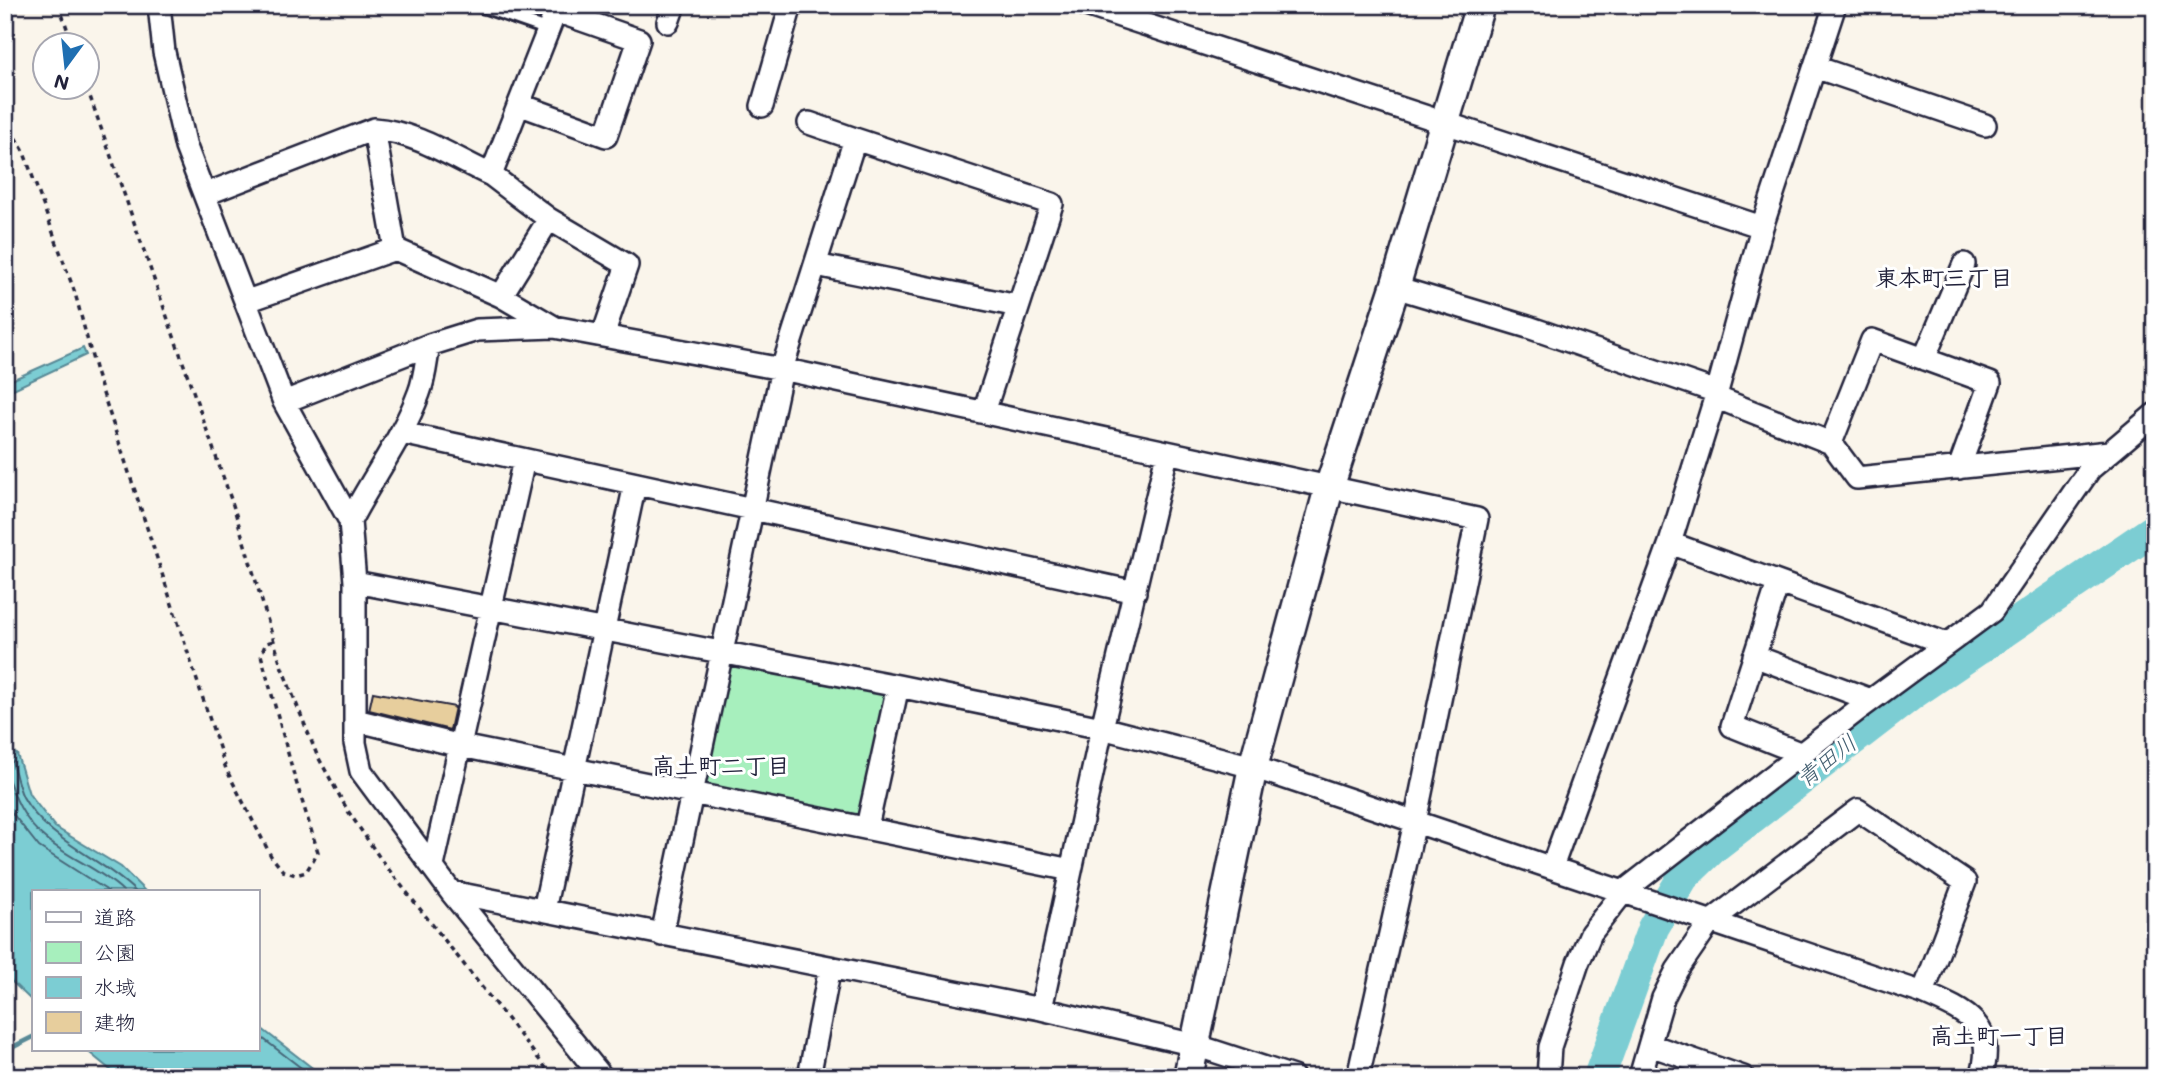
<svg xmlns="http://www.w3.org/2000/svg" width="2160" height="1082" viewBox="0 0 2160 1082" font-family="Mali,'Klee One',sans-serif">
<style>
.green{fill:#a7efbd;stroke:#64887c;stroke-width:2}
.water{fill:#7ccdd3;stroke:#588996;stroke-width:2}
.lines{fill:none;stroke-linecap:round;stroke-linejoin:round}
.shore{stroke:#466678;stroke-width:2}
.stream{stroke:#588996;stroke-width:5}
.river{stroke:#7ccdd3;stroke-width:32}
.building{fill:#e7ce9d;stroke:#22223b;stroke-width:2}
.lane-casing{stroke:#22223b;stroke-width:16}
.street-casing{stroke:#22223b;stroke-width:26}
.secondary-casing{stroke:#22223b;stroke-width:33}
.path{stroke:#22223b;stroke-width:3.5;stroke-dasharray:5 5;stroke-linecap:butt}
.lane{stroke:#fff;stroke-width:10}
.street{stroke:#fff;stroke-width:21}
.secondary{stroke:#fff;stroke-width:28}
.labels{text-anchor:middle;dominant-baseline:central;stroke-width:6;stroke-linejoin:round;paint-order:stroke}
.neighbourhood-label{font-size:23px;font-weight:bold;fill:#22223b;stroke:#fff}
.water-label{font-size:23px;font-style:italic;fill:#425e70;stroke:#fff}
</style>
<rect width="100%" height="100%" fill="#faf5eb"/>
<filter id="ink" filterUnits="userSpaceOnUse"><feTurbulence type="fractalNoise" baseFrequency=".0143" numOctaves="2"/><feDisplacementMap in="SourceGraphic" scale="14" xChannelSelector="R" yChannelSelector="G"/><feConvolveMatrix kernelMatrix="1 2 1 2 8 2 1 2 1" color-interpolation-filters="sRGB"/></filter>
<g filter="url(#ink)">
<!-- green -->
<path class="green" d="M727,657L888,692L861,818L702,784Z"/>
<!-- water -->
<path class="water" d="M83,348L86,355L5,393V383Z
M5,750L17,754L29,794L55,827L121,867L145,891H33V1002L5,975Z
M257,1025L324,1077H119L85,1049H257Z"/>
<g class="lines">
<!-- shore -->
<path class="shore" d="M5,757L12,761C15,772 18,787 23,797C47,841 101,857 135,891
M5,769C13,795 24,822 46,839C70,859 100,869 123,891
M5,804L39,847L108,891
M257,1034L313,1077"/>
<!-- stream -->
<path class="stream" d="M5,1051L33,1037"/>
<!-- river -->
<path class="river" d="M1599,1077L1653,928L1683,877L1715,846L1912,694L2155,529"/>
</g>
<!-- building -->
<path class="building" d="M373,692L455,707L450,730L369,710Z"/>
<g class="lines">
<defs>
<path id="lane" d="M477,5L549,30"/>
<path id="street" d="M159,5L164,52L186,147L284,402L350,521L355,582V743L361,771L451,892L602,1077
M558,5L491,175L549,219L627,265L603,335
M1086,5L1762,227
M668,22L674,5
M1815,67L1985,125
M521,105L606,136L639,40L556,11
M762,106L791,5
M809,123L855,139
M374,129C416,132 454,158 491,175
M206,194L374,129L395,249
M816,265L1018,306
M1395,287L1528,327L1717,392
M501,296L549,219
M247,301L395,249L501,296L554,327
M1924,359L1964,264
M1715,397L1831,443L1857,478L2109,452
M284,402L429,345
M402,433L1135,592
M1831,443L1872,340L1990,383L1959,468
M350,521C372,478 402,439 419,393C425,378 426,361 429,345L477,330L554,327L782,369L1477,519L1415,822L1358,1077
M1670,543L1947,644
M355,582L898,686L1102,728L1253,767L1923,993C1964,1011 1998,1024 1981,1077
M1778,583L1732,726L1802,754
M1754,656L1871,700
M355,720L461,746L1071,870
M867,827L898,686
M433,866L524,460
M1552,867L1670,543L1717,392L1762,227L1835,5
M451,892L1041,1009L1195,1045L1293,1077
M544,910L635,484
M662,935L782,369L855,139L1052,204L984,412
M1041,1009L1102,728L1167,454
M1650,1045L1743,1077
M809,1077L830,967
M1548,1077L1550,1047L1578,963L1591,933L1624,891L1859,709L1992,611L2090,469L2155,414
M1640,1077L1663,998L1677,970L1710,922L1858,810L1965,882L1923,993"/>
<path id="secondary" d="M1188,1077L1253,767L1329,488L1395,287L1480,5"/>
</defs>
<!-- lane casing -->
<use href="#lane" class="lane-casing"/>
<!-- street casing -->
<use href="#street" class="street-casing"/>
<!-- secondary casing -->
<use href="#secondary" class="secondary-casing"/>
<!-- path -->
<path class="path" d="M59,5L73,46
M87,88L233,505L282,668L317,755L348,811L382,861L553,1077
M5,121L23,150L75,293L96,372L226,769L271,856L283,871L296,875L306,872L318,852L294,775L261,655L266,643L274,641"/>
<!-- lane -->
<use href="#lane" class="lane"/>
<!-- street -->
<use href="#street" class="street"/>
<!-- secondary -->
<use href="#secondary" class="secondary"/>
</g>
</g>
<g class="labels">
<!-- neighbourhood labels -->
<g class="neighbourhood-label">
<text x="1944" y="277">東本町三丁目</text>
<text x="721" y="765">高土町二丁目</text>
<text x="1999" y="1035">高土町一丁目</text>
</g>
<!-- water labels -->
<g class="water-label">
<text transform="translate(1826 760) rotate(-38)">青田川</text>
</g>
</g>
<!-- margin -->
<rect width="2160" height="1082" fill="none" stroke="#fff" stroke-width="28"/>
<rect x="14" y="14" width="2132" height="1054" fill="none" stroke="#22223b" stroke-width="2.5" filter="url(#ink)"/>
<!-- legend -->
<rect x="32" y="890" width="228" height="161" fill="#ffffff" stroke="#a7a7b1" stroke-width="2"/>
<rect x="46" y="912" width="35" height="10" fill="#ffffff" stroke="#a7a7b1" stroke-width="2"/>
<text x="94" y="925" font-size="21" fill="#22223b">道路</text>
<rect x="46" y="942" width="35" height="21" fill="#a7efbd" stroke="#a7a7b1" stroke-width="2"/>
<text x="94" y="960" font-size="21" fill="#22223b">公園</text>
<rect x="46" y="977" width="35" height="21" fill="#7ccdd3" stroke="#a7a7b1" stroke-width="2"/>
<text x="94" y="995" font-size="21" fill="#22223b">水域</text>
<rect x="46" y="1012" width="35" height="21" fill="#e7ce9d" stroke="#a7a7b1" stroke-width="2"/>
<text x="94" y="1030" font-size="21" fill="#22223b">建物</text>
<!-- north arrow -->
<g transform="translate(66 66) rotate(195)"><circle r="33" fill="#ffffff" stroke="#a7a7b1" stroke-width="2"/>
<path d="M0-5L12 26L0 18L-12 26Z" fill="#1f6fb2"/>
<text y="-10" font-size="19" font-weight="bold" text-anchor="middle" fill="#22223b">N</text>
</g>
</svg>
